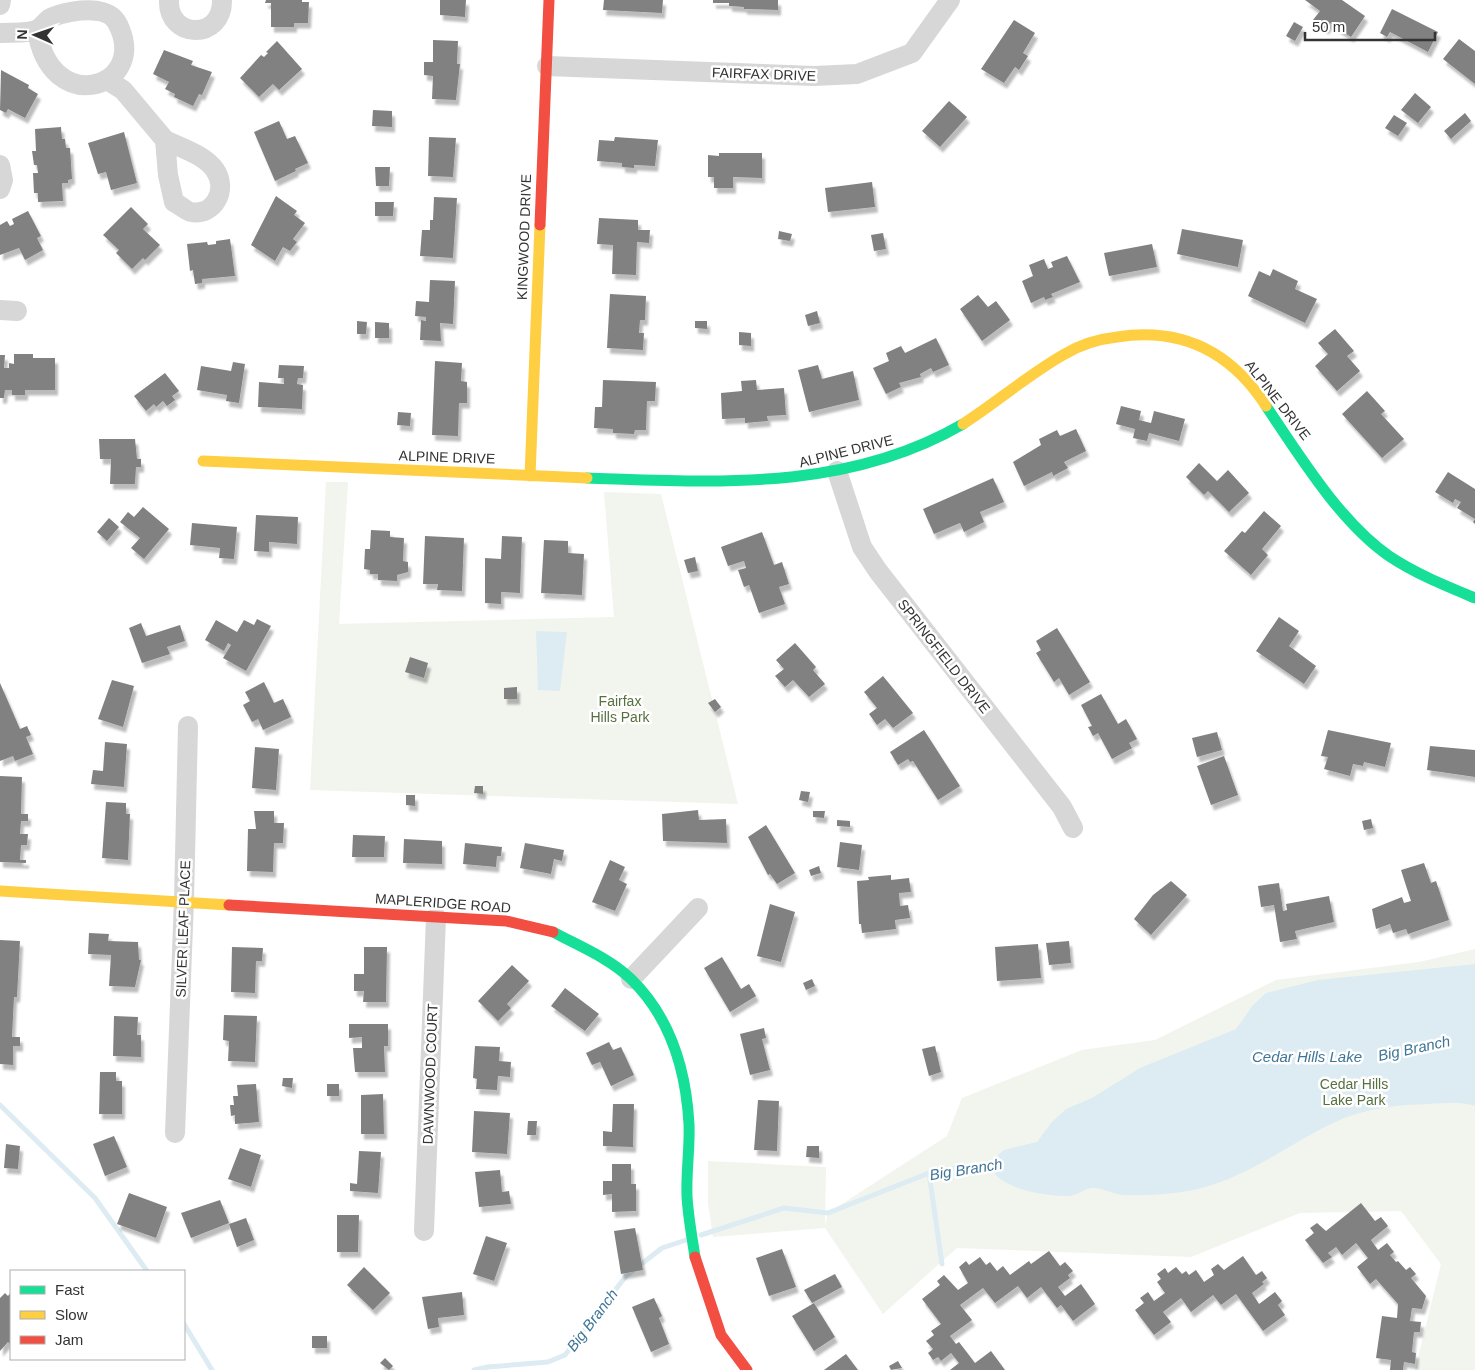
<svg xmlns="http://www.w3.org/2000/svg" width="1475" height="1370" viewBox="0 0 1475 1370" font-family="Arial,sans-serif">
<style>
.green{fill:#f1f5ed}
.water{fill:#ddebf3}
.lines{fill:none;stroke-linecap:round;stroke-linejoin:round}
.stream{stroke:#ddebf3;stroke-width:5}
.building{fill:#818181;filter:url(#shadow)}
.street{stroke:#d7d7d7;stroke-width:20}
.fast{stroke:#16e098;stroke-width:11}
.slow{stroke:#ffcf43;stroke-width:11}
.jam{stroke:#f24e42;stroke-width:11}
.labels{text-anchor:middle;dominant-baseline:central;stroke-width:5;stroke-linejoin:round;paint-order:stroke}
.street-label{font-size:14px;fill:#333;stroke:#fff}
.park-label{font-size:14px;fill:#56703f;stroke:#fff}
.water-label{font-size:15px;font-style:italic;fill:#3f7597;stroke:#fff}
</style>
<defs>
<filter id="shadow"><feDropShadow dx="3" dy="5.5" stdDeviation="1" flood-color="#0004"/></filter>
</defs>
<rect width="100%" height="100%" fill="#fff"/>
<!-- green -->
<path class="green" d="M326,482H348L339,624L614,617L604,492L661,494L738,804L310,790Z
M1475,949V1370H1415L1441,1264L1401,1211L1300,1213L1191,1257L957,1248L883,1314L825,1228L713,1237L708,1203V1161L826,1167L825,1225L828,1213L947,1136L962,1098L1082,1050L1155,1040L1276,980L1419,962Z"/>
<!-- water -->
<path class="water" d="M536,631L567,632L560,691L538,690Z
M1475,964V1106C1462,1101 1443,1103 1430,1104C1394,1105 1364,1108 1331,1124C1286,1146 1252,1174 1202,1188C1178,1194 1147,1196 1123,1195C1113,1194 1103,1188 1093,1188C1085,1188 1077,1196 1068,1196C1047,1196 992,1189 990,1162L1004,1150L1037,1142L1051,1123L1066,1109L1092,1098L1140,1068L1236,1029L1253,1005L1266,993L1318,980Z"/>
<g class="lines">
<!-- stream -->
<path class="stream" d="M0,1105L95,1198L147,1271
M929,1173L942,1264
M701,1235L784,1208L828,1213L934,1171L961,1167L997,1166
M184,1324L212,1370
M474,1370L488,1367L548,1362L565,1355L626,1276L662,1248L686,1240"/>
</g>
<!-- building -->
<path class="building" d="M266,0H302V2H309L308,23H294V27H271V3H265Z
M440,0H466L465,17L440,15Z
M604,0H663L662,13L603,10Z
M713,0H778V10L744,9V7L729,6V3H713Z
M1305,0H1342L1365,16L1351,37L1330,23L1326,29L1313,20L1320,11Z
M1392,9L1438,32L1428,52L1390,32L1387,37L1380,33Z
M1014,20L1035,33L1023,53L1028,56L1019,70L1015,67L1004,83L981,69Z
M1294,22L1303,27L1295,41L1286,36Z
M1459,39L1475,51V84L1443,59Z
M433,40L458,41L457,64H460L456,100L432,99L433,76L424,75V62H433Z
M277,41L302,69L279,90L273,84L259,97L240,78L261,55L264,57L268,53L266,52Z
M164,50L193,61L191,65L212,72L202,95L199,94L193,106L174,97L175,94L165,89L169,82L153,74Z
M1,70L29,85L28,88L38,94L25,118L8,109L6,113L0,110Z
M1415,93L1431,107L1418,123L1401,110Z
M949,101L967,117L940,147L922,131Z
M373,110L392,111V127L372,126Z
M1465,113L1471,121L1451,139L1444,131Z
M1394,115L1407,123L1398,136L1385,128Z
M279,121L287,139L295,136L308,163L295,169L296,171L275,181L254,132Z
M61,127L62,139H65L66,148H70L72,179L68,180V183H62L63,201L38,202V193H34L33,173H38L37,165H34L32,151H36L35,129Z
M124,132L137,183L111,190L106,172L98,174L88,143Z
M429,137L456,138L453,177L428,176Z
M615,137L658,140L655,166L634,165V168L622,167V163L597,161L599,140L614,141Z
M719,153H762V178L733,177V188H714V177H708V155L719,156Z
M375,167H390L389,186H376Z
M872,182L875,207L828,212L825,188Z
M276,196L297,211L294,215L305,223L293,239L297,242L290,251L283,247L275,261L251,245Z
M434,197L457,198L453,258L420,256L422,230H430V220H433Z
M375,202H394L393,216H375Z
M131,207L148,224L143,229L160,245L145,260L143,258L132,269L116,253L119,250L103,235Z
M28,211L41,236L37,238L43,250L25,260L19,248L0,255V225L7,221L10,226L14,224L12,219Z
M599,218L638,220V230H650L649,243L637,242L636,275L612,274L613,245L597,244Z
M1182,229L1243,240L1238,267L1177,254Z
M779,231L792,234L790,241L778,239Z
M883,233L886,249L874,251L871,235Z
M230,239L235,276L202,279V283L195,284L193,270L190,271L187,244L207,242L208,245L216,244V241Z
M1152,244L1157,267L1109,276L1104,253Z
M1067,256L1080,282L1051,294L1053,297L1045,300L1044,297L1031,303L1022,281L1033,276L1029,265L1044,259L1048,269L1053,267L1051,262Z
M1273,269L1298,281L1295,289L1317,299L1305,323L1248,296L1259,271L1270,276Z
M430,280L455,281L453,324L440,323L441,341L420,340L421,320L426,321V317L415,316L416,301L429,302Z
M610,294L646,296L645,320H640L639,333H644L643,350L607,348Z
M978,295L988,307L996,301L1010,320L982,341L960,309Z
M817,311L820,323L808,326L805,315Z
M357,321L367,322L366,334H357Z
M695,321H707V329L695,328Z
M375,322L389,323V338H375Z
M1335,329L1354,351L1347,356L1360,371L1337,391L1315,366L1328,354L1318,343Z
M739,332L751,333V346L739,345Z
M936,338L949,365L933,372L931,368L920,374L921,377L899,383L901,387L886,394L873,368L889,361L886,353L901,346L905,353Z
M14,354H33V358H55V390H25V395H12V390H5L4,398H0V355H5L4,368H9V363L14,364Z
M435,361L462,363L461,381L467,382V403H459L458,436L432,435Z
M233,362L245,364L239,403L226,401L227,395L197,390L201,366L231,371Z
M279,365L304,366L303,378H298L297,384L303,385L302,409L258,407L259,382L284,384V378H278Z
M818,365L822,379L853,371L859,400L809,412L798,370Z
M165,373L179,391L172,396L175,400L167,406L163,401L156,407L154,404L146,411L134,396Z
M603,380L656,382L655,401H647L646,430H635L634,434L613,433V429L594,428L595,407H602Z
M756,380L757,390L784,388L786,415L767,416L768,421L745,423V418L722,419L721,393L742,391L741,381Z
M1367,391L1385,411L1381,414L1404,439L1382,458L1342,414Z
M1121,406L1141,411L1139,420L1151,423L1154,411L1185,419L1179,441L1149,433L1147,441L1133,438L1135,429L1116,424Z
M398,412L411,413L410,426L397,425Z
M1076,429L1086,451L1064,462L1068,468L1053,476L1052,472L1024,486L1013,462L1041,445L1039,439L1057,430L1060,436Z
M99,439H135L137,459H141V467H136L135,484H110L111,459H100Z
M1199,463L1217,481L1228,470L1249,493L1229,512L1208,491L1204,495L1186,477Z
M1448,472L1475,489V524L1473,522L1475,519L1457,508L1461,502L1455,499L1453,503L1435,492Z
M993,478L1004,502L980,512L984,522L964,532L960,523L934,534L923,509Z
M143,507L169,529L144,559L131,548L140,538L120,522L128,512L134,517Z
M1264,511L1281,526L1262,549L1268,555L1251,575L1224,551L1242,531L1245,533Z
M256,515L298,517L297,544L269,542V552L254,551Z
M109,518L119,527L107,541L97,532Z
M192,523L237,527L234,559L219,558L220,548L190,545Z
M371,530L390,531V537L404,538L403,561L408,562V572L397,575V581L378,580V574H370V570L364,569L365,549H370Z
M762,532L774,565L782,562L789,584L779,587L785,604L759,613L749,585L744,587L738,570L746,568L744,561L728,566L721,547Z
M425,536L464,538L462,591L437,590L438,584H423Z
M502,536L522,537L520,593L501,592V604L485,603V558L501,559Z
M544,540L568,541V553L584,554L582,595L541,593Z
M695,557L698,571L688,573L684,560Z
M1279,617L1299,631L1289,646L1316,666L1304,684L1256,651Z
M257,619L271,626L246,671L223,658L231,645L228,643L224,651L205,640L216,620L237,632L244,620L254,625Z
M141,623L146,636L180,625L185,641L167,647L170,654L142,663L129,628Z
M1057,628L1090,682L1069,695L1059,678L1054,682L1036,653L1041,650L1036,641Z
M795,643L816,667L813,670L825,684L809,697L793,680L785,687L775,676L784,669L776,660Z
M410,657L428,663L424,678L405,672Z
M883,676L913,713L893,728L885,719L877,725L869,714L877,708L864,692Z
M112,680L134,686L123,727L98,719Z
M264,682L274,703L283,699L291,717L263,730L258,719L252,722L243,705L250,701L245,692Z
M0,683L20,729L27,726L31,735L26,737L33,754L15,761L13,756L0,761Z
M517,687V699H504V688Z
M1101,694L1118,724L1126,719L1137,739L1129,743L1132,748L1112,759L1098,733L1093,736L1088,727L1092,726L1081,705Z
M715,699L721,707L715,712L708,703Z
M924,730L960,786L938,800L913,761L910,762L908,759L898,765L890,752Z
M1328,730L1391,743L1385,767L1364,762L1363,766L1353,764L1350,776L1324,769L1328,757L1321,756Z
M1217,732L1222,750L1197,757L1192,738Z
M105,742L127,744L124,787L91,784L93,770L103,771Z
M1430,746L1475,750V777L1427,770Z
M255,747L279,749L276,790L252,788Z
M1224,756L1238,795L1211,805L1197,766Z
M0,776L22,777L21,814H28V821H21L20,834H28L27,845H21L20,860H26V863L0,862Z
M475,786H483V794L474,793Z
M801,791L810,792L808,802L799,800Z
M406,795H415V806L406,805Z
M106,802L126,803V814H130L128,860L102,858Z
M698,810L699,820L726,819L727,843L663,841L662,814Z
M254,811H274V823H284L283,843H274L273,872L247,871L248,829H256Z
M813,811H825L824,818L813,817Z
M1371,819L1373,828L1364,830L1362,821Z
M837,820L850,821V827L837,826Z
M766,825L795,873L777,884L770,874L768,875L748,837Z
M353,835L385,836L384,857H352Z
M404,839L442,841V864L403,863Z
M840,842L862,845L859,870L837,867Z
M465,843L502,847L501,856H497L496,867L463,864Z
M525,843L564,850L562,861L554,859L551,874L520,868Z
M610,860L625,867L619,880L627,884L615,911L592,902Z
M1424,863L1431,883L1436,881L1449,920L1408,934L1406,929L1393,933L1390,924L1376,929L1372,909L1402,897L1404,903L1411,901L1401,870Z
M819,866L821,873L811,876L809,870Z
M891,875V880L909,878L911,892L899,893L900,906L908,905L910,918L895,920L896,929L862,933L861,924H859L857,881L869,880L868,877Z
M1171,881L1187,895L1151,935L1134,919L1153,895Z
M1279,883L1283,911L1287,910L1286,904L1329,896L1334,922L1295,931L1297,939L1280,942L1274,905L1261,907L1258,886Z
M770,904L795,912L781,962L757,956Z
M89,933L109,934L108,941L138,942L139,960H141L135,987L109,986L111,955L88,954Z
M0,940L20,941L17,997H14L12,1037H20V1046H13V1065L0,1064Z
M1069,941L1071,963L1049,965L1046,943Z
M1038,944L1041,978L997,981L995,947Z
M232,947L263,948L262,961H256L255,993L231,992Z
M364,947H387L386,1002H363L364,991H354V974H364Z
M722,957L741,989L749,984L756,996L730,1012L704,968Z
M512,965L529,981L507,1004L511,1008L498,1021L478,1001Z
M812,979L815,986L806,990L803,983Z
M565,988L599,1014L585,1031L551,1006Z
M224,1015L257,1016L255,1062L228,1061L229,1041L223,1040Z
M114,1016L138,1017L137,1035H141V1057L113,1056Z
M349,1024H388V1046H384L385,1072H355L353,1048H362V1037L349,1038Z
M764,1028L766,1038L762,1039L770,1070L750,1075L740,1034Z
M609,1042L613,1050L621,1047L634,1075L611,1086L600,1062L592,1065L586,1053Z
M475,1046L500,1047L499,1061L511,1062L510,1077L498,1076L497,1090L476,1089L477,1079L473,1078Z
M935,1046L941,1072L929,1076L922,1049Z
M100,1072H116V1081H122V1114H99Z
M283,1078H293L292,1088L282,1086Z
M256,1084L259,1122L235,1124V1115L231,1116L230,1105H234L233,1096H238L237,1085Z
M327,1084H339V1096H327Z
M383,1094L384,1134H361V1095Z
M758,1100L779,1101L777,1151L754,1150Z
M613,1104H634L633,1147L603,1146V1131L612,1132Z
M474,1111L510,1113L507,1154L472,1152Z
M528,1121H537L536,1135H527Z
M114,1136L127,1167L105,1176L93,1144Z
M6,1144L20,1146L18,1169L4,1168Z
M807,1146H819V1158L806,1157Z
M240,1148L261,1155L251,1187L228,1179Z
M359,1151L381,1152L378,1193L350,1191V1183L357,1184Z
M612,1164H631V1184H636V1211L612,1212V1194L603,1195V1181H612Z
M500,1170L502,1192L509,1191L511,1204L479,1207L475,1172Z
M129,1193L167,1207L156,1238L117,1224Z
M220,1200L229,1223L191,1238L181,1213Z
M1361,1203L1375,1221L1381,1217L1388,1226L1371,1240L1378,1250L1387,1243L1394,1252L1390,1255L1396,1262L1398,1261L1406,1270L1410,1267L1416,1274L1411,1278L1426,1296L1422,1309L1412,1308L1410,1321L1421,1322L1420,1332H1414L1412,1352L1416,1353L1415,1364L1404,1362L1403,1370H1390L1391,1360L1376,1358L1382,1316L1397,1318L1398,1304L1376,1279L1370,1284L1357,1267L1368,1258L1356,1243L1342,1255L1336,1247L1328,1253L1332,1257L1323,1263L1305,1240L1314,1233L1310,1228L1317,1223L1326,1231Z
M337,1215H359L358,1252H337Z
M246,1218L254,1240L237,1247L229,1224Z
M635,1228L643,1270L621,1274L614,1231Z
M486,1236L507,1243L494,1281L473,1274Z
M782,1249L796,1287L769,1296L756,1258Z
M1049,1251L1060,1266L1065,1262L1073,1271L1068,1275L1070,1278L1058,1287L1065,1296L1081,1284L1095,1304L1073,1321L1061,1305L1057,1308L1041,1287L1027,1298L1018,1286L995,1303L983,1288L960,1305L972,1320L950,1336L956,1344L959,1342L975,1363L991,1351L1005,1370H950L959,1363L951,1353L941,1361L938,1357L933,1360L928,1353L933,1349L926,1341L934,1335L931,1331L941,1324L922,1299L940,1285L937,1281L944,1275L958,1290L968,1283L959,1267L966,1261L969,1265L980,1257L986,1265L990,1262L997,1271L1003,1266L1010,1275L1029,1261L1031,1264Z
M1243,1256L1256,1275L1262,1271L1267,1278L1262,1282L1264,1284L1252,1293L1259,1304L1275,1292L1282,1301L1278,1305L1285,1315L1263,1331L1236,1294L1221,1305L1213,1295L1191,1312L1181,1298L1163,1312L1171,1322L1154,1335L1135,1310L1144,1303L1140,1298L1148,1292L1154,1301L1165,1293L1157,1282L1161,1279L1157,1274L1165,1268L1168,1273L1176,1267L1182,1274L1186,1271L1189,1275L1196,1270L1204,1282L1214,1275L1211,1269L1218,1264L1224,1270Z
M364,1267L390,1293L373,1310L347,1285Z
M835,1274L842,1287L812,1303L804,1290Z
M11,1292V1345L8,1342L0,1351V1298L5,1293L8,1296Z
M462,1292L464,1315L438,1318L439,1327L428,1329L422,1297Z
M654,1298L662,1316L659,1318L669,1344L651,1352L632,1307Z
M814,1303L835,1337L814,1351L792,1316Z
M312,1336H327V1348H312Z
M846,1354L858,1370H824Z
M385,1358L393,1366L389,1370L380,1363Z
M898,1361L902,1368L891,1370L889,1366Z"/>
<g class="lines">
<!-- street -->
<path class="street" d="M169,0C167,39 223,41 222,0
M0,5L1,0
M0,33C10,32 29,34 38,29C42,27 45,22 49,19C61,12 84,9 98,11C110,13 116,18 120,29C145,89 50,117 37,30
M547,66L814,76L857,74L912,53L950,0
M107,80L123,90L165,140L168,175L174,202C180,205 186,211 191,212C215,216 228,189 215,170C205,155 181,148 165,140
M0,165L3,180L0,189
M0,310L17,311
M837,471L862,547L878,571L1062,807L1073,828
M631,979L698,908
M175,1133L184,900L188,726
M424,1231L436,917"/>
<!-- fast -->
<path class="fast" d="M1266,406C1299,455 1340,522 1389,556C1416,574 1446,586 1475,598
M587,478C717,482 846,492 963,424
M553,932C579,946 609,958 631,979C670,1017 686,1070 689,1124C690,1148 686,1172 687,1196C688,1216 692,1237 695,1257"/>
<!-- slow -->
<path class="slow" d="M963,424C997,402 1028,375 1063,355C1079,345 1099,339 1117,337C1182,327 1231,352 1266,406
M203,461L587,478
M530,476L540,225
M0,891L229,905"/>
<!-- jam -->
<path class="jam" d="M540,225L549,0
M229,905L506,921L553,932
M695,1257L721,1335L747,1370"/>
</g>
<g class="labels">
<!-- street labels -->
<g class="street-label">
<text transform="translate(764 74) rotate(2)">FAIRFAX DRIVE</text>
<text transform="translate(524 237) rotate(-88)">KINGWOOD DRIVE</text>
<text transform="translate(1278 400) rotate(52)">ALPINE DRIVE</text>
<text transform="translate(846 451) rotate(-14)">ALPINE DRIVE</text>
<text transform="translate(447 457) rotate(2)">ALPINE DRIVE</text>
<text transform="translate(944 656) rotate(52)">SPRINGFIELD DRIVE</text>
<text transform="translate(443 903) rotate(4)">MAPLERIDGE ROAD</text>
<text transform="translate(183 929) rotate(-88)">SILVER LEAF PLACE</text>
<text transform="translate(430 1074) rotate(-88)">DAWNWOOD COURT</text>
</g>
<!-- park labels -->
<g class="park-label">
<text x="620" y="701">Fairfax<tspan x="620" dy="16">Hills Park</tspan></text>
<text x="1354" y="1084">Cedar Hills<tspan x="1354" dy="16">Lake Park</tspan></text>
</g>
<!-- water labels -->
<g class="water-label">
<text transform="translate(1414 1048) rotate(-12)">Big Branch</text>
<text x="1307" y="1056">Cedar Hills Lake</text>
<text transform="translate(966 1169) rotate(-9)">Big Branch</text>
<text transform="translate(592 1320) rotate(-53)">Big Branch</text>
</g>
</g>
<!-- legend -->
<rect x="10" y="1270" width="175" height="90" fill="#ffffff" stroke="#adadad"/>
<rect x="20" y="1286" width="25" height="8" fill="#16e098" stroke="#adadad"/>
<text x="55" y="1295" font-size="15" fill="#333333">Fast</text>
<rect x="20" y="1311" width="25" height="8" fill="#ffcf43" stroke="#adadad"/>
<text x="55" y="1320" font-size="15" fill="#333333">Slow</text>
<rect x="20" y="1336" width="25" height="8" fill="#f24e42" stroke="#adadad"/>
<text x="55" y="1345" font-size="15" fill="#333333">Jam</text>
<!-- north arrow -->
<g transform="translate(35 35) rotate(272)" stroke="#ffffff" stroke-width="4" paint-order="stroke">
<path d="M0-4L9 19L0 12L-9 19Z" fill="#333333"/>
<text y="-8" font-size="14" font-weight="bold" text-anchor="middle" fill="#333333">N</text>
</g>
<!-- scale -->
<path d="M1305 32v8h130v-8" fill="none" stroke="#333333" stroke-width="2.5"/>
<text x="1312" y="32" font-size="15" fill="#333333" stroke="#ffffff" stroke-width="4" paint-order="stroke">50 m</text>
</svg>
